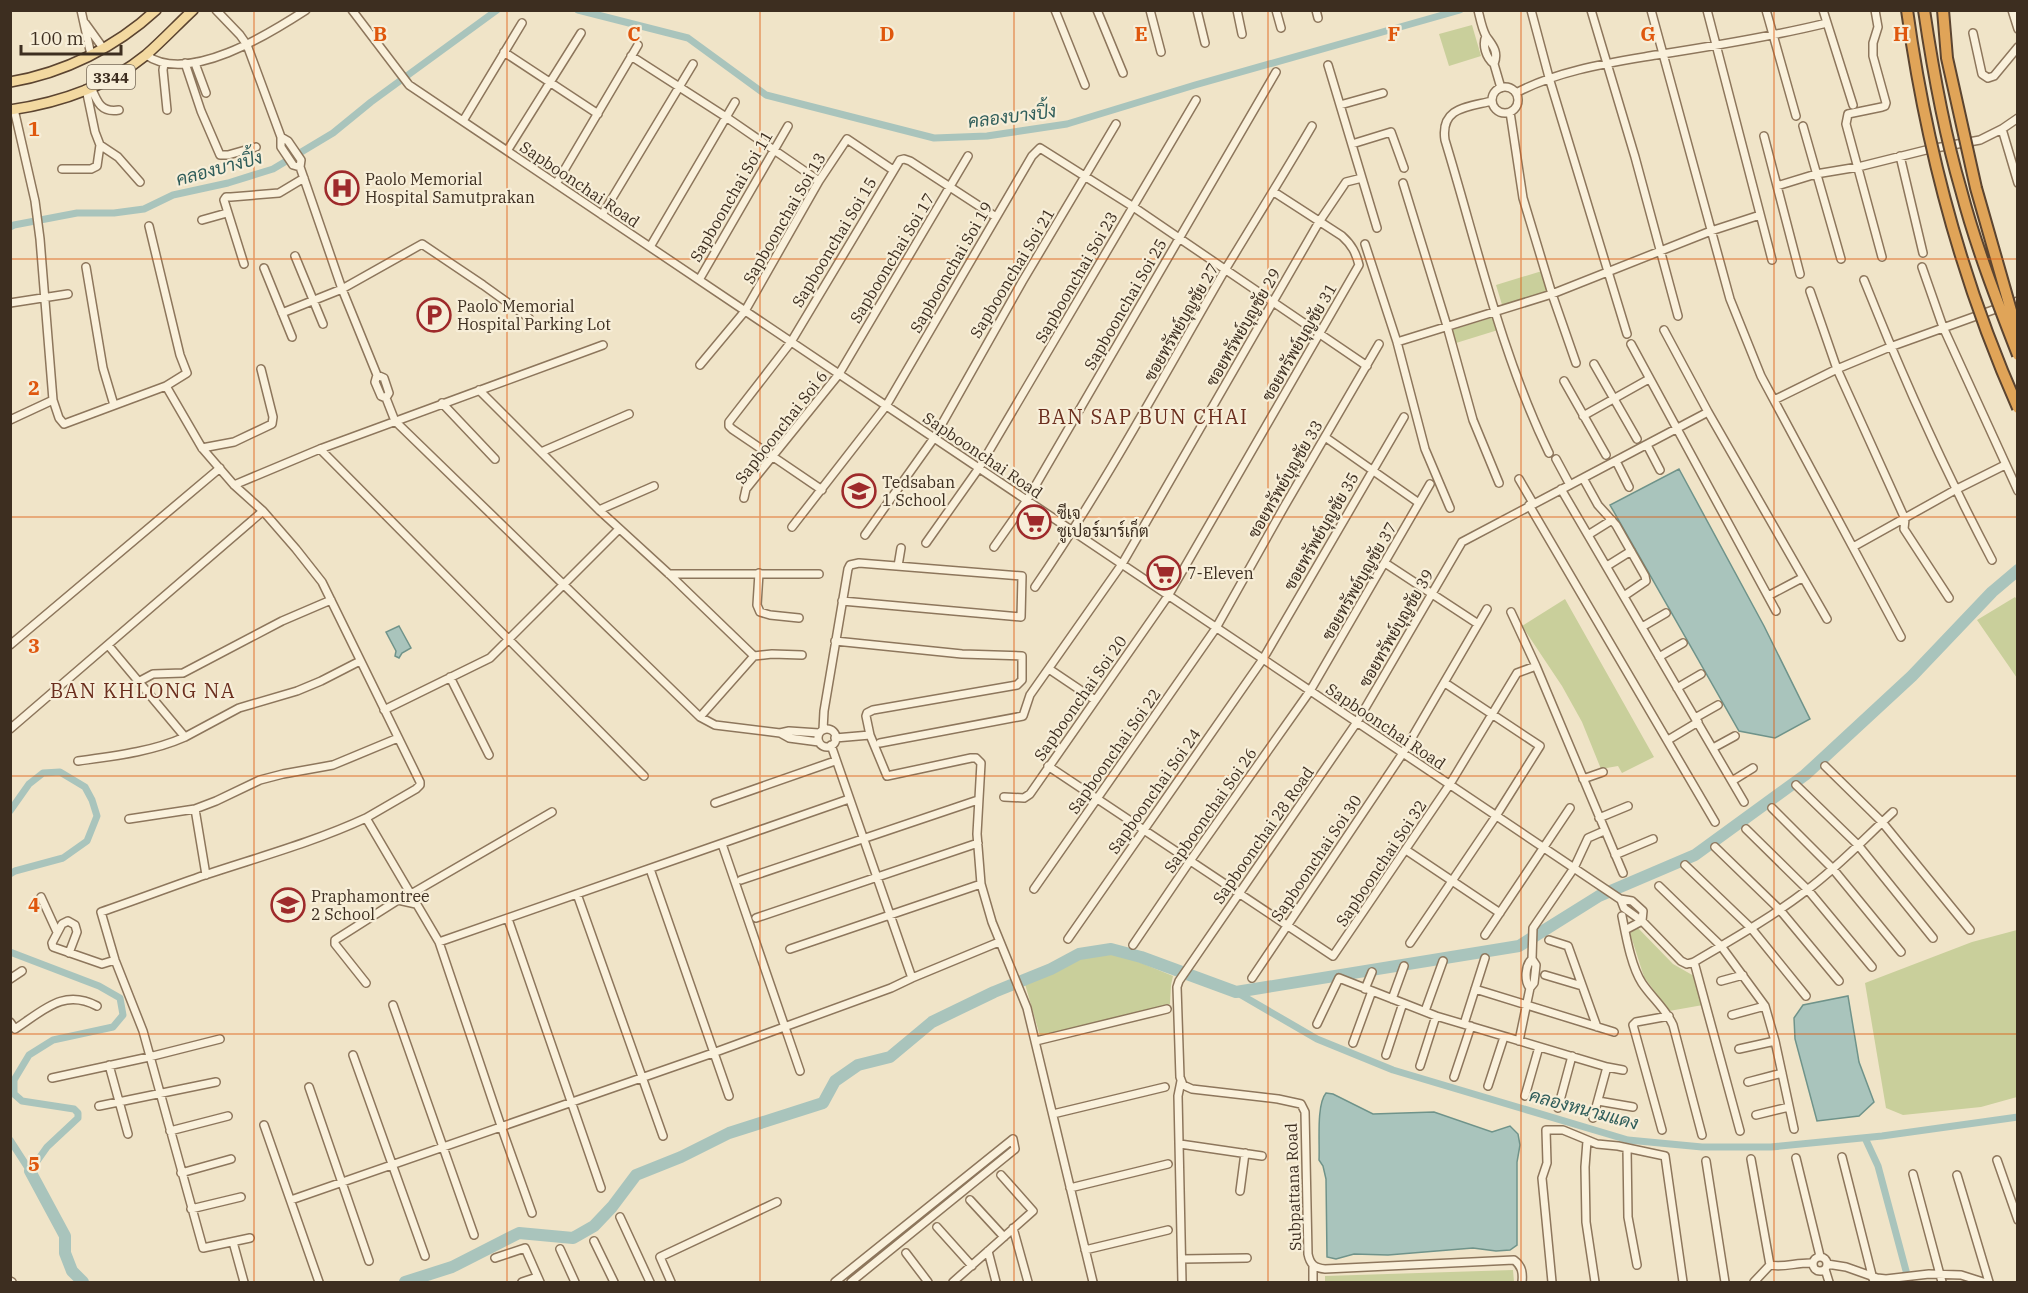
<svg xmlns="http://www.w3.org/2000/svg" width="2028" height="1293" viewBox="0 0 2028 1293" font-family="'IBM Plex Serif',Sarabun,serif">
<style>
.green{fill:#c9cf9b}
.water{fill:#a9c4bc;stroke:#6f938a;stroke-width:1.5}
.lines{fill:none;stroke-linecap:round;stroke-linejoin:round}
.canal{stroke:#a9c4bc;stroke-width:7}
.river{stroke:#a9c4bc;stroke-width:12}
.minor-casing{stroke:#8d765c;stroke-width:10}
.major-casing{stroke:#5b4430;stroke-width:12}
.minor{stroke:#faf1dc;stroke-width:7}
.major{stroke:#f3d9a0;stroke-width:9}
.highway-bridge-casing{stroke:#5b4430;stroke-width:14;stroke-linecap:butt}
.highway-bridge{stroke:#e0a458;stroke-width:10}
.grid{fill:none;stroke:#df570d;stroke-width:1.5;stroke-opacity:0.55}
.labels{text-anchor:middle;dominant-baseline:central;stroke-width:4.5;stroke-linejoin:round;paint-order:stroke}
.shield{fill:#f7eed8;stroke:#756857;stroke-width:1.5}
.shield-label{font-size:15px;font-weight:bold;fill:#3d2e20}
.poi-label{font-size:16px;fill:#3d2e20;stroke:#f7eed8;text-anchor:start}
.street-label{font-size:16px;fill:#3d2e20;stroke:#f7eed8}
.water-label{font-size:18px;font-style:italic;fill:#2f5d5a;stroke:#f7eed8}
.quarter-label{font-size:20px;letter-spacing:1.5px;fill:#6b2e1e;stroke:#f7eed8}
.grid-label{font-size:20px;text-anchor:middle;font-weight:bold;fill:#df570d;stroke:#f7eed8;stroke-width:4.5;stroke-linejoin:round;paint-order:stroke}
</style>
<rect width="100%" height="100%" fill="#f0e4c8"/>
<!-- green -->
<path class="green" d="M1472,25L1481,56L1449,66L1439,34Z
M1542,271L1549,294L1503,308L1496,285Z
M1494,317L1498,330L1456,343L1452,330Z
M2015,597L2018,601L2017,678L1977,620Z
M1565,599L1654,757L1622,773L1618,766L1601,769L1582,722L1562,686L1522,626Z
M1638,928L1673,964L1694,976L1703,1005L1669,1011L1644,977L1630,933Z
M2017,930V1097L1981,1107L1903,1115L1886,1108L1865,983L1972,942Z
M1104,953L1129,958L1173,976L1171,985L1170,1004L1040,1036L1025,984L1080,958Z
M1513,1270L1514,1282H1325V1276Z"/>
<!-- water -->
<path class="water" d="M1679,469L1764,626L1810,719L1775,738L1739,731L1610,505Z
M399,626L411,648L402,653L399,658L395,656L396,651L386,632Z
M1848,996L1859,1062L1874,1102L1859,1116L1817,1121L1795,1039L1794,1018L1803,1005Z
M1326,1093L1333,1094L1373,1114L1434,1112L1492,1132L1510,1126L1518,1134L1520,1145L1517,1162V1245L1510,1250L1496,1251L1473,1248L1388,1255L1354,1254L1336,1259L1327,1257L1326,1179L1323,1166L1319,1160C1320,1144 1316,1105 1326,1093Z"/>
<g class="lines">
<!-- canal -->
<path class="canal" d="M578,10L688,38L766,95L934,138L987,136L1067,124L1195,85L1460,10
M10,227L14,225L77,213H114L144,209L173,195L228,183L273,169L333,133L371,102L497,10
M10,811L29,784L43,773L60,772L85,787L92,800L97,816L87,841L63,858L15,871L10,874
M10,952L99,986L120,998L123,1015L113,1027L53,1040L29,1055L14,1080V1094L22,1101L74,1109L78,1113V1118L47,1147L30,1171L10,1140
M1236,992L1317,1039L1393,1070L1628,1140L1702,1147H1771L1882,1136L2018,1117
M1865,1138L1878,1166L1909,1282"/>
<!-- river -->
<path class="river" d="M30,1171L65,1236V1253L72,1271L83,1282
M405,1282L452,1267L519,1233L573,1238L594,1226L612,1207L636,1175L681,1157L729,1133L823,1103L835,1081L858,1065L890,1057L932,1022L994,992L1051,969L1079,954L1111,949L1141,957L1236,992L1519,946L1599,896L1695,855L1805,775L1912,676L1992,592L2018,570"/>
<defs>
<path id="minor" d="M81,10L91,55
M216,10L240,35L247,45L281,137V147L293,165L300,167
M352,10L409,85L1620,899L1632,901L1643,911L1642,921
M1055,10L1085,85
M1097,10L1123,73
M1150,10L1161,52
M1197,10L1205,43
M1237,10L1242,34
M1276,10L1281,28
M1316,10L1318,18
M1478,10C1480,18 1482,29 1486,36C1492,45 1499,51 1494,64
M1531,10L1550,81L1627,334
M1591,10L1635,157L1678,316
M1651,10L1730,299L1761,376L1901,637
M1707,10L1772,260
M1766,10L1796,116
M1823,10L1853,105
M1875,10L1878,27L1873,43V56L1886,103L1885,106L1882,107L1848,114L1846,124L1882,257
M2012,10L2018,29
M85,23L103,48
M1973,33L1982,74L1988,78L1994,76L2018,47
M1486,36C1482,45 1486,58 1494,64L1501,88
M504,52L598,114
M146,55C188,85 269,34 306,10
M631,56L726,117L819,181
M197,62L196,66L206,93
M185,63L201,111L220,155H228L256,147
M164,64L163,70L167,110
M1328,65L1377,228
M91,87C97,102 101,113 119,110
M1492 100a13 13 0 1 1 26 0a13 13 0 1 1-26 0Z
M1516,93C1559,70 1609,63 1656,55C1714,46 1770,37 1827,23
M1492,101C1468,107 1440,107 1445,140C1477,245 1501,354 1549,453
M1340,105L1383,93
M14,109L35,201L40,239L53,400L59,418L64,424L166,386L187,373L180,355L149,226
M1510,112L1523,198L1552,294L1576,363
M463,121L522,23
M1803,126L1841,259
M2002,129L2018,183
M1764,136L1800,274
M281,137L288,141L301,160L300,167L342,289L377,375L375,382L381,396L386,398L395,421L700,717L715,725L780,733L789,738L819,742
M1352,144L1391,132L1404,168
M100,145L118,157L140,182
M507,151L581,33
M1900,156L1923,253
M62,169H91L97,166L100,145L95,132L86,89
M1403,183L1447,326L1473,420L1499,483
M556,184L638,45
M1777,186L1816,174L1858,167L1930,149L1980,140L2002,129L2018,118
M602,215L693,64
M202,220L227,213
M1365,244L1397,342L1425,449L1450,508
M650,247L735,102
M295,256L323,324
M244,264L224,200L226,197H231L279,193L304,178
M86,267L103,368L114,405
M1922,267L1943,327L2018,491
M264,268L292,337
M699,280L788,126
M1864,280C1902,376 1944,469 1992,560
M1810,291L1837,369L1905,519L1904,529L1949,598
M10,303L68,294
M282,313L342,289L422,244L483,285L529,318
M1664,330L1708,412L1827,619
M1397,342L1552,294L1711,231L1760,215
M1631,344L1776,611
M1594,364L1637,439
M700,365L745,311L819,181L847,139L893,170
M377,375L384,378L389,393L386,398
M1564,381L1606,455
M166,386L202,448L234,485L263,511L296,549L322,582L420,782V785L416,789L366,818L439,942L501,1126L532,1213
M479,390L599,510L669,574L754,656L700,717
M1774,400L1837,369L1890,347L2018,301
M442,403L495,459
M1583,416L1649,379
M10,420L53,400
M1325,437L1419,503
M1647,445L1660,470
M202,448L234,442L272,424L273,417L261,369
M320,449L644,776
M541,452L629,414
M1556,459L1570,485
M1616,461L1629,487
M1583,478L1598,505L1616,525L1645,576L1646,581L1624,596
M1519,479L1533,503
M234,485L320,449L603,345
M1561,489L1744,802
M822,490L732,429L729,426V422L791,342L900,160L904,159L910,161L996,217
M744,498L746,489L839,374L968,156
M1529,505L1715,822
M599,510L654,486
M792,527L886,406L1032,156L1040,148L1132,206L1367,366
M865,535L934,438L1022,282L1116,124
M1588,535L1612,520
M926,543L979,468L1196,100
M994,547L1027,500L1276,72
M1853,547L1955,490L2005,465
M1385,563L1478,624
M898,566L901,548
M1607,566L1631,551
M759,573L757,605L760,612L770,615L799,618
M669,574H819
M1035,587C1105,485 1163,377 1225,270C1254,222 1284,174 1312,126
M1768,596L1802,578
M1511,612L1536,666L1623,873
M1642,627L1666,613
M835,641L962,654L1022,656V680L1017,685L873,710L867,713L866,716L870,735L887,776L971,758H976L981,763L977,834L981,884L992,922L1027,1008L1093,1282
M10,645L220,468
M108,645L185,737L239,708L297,691L321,681L360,661
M754,656L772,654L802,655
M1659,657L1683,643
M1049,669L1095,700
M450,677L489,755
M138,682L153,674L183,673L282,621L331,600
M1677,688L1701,674
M384,710L490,658L619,529
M1695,718L1718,705
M10,729L263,511
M818 738a9 9 0 1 1 18 0a9 9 0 1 1-18 0Z
M823,730L824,711L848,569L850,565L859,563L1022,576L1021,617L842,601
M780,733L789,731L819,733
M835,738L870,735
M1668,740L1698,722
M880,743L1023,716L1030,695L1122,564L1319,222L1346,182L1362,178
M1713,748L1735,736
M78,761C114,756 151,752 185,737
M1048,766L1333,956L1450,784L1517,673L1536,666
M1825,766L1882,822L1970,930
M1583,779L1603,772
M1732,781L1753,768
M1796,785L1858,845L1933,938
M1004,797L1024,798L1030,794L1168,596L1359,265C1356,253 1352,245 1342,236L1274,192
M715,803L835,761
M1772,808L1833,869L1901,952
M1599,818L1628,806
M129,819L195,809
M1746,829L1808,890L1872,967
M722,844L800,1071
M1715,847L1780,910L1839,981
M1406,850L1500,913
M1615,855L1653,839
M1685,865L1751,928L1806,996
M650,869L729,1096
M206,875L195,809L216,801L260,780L283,774L333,765L398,738
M741,880L978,800
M1659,886L1721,946L1765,1006L1775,1041L1794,1129
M1034,889L1216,628L1284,507L1379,344
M411,894L552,812
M577,894L663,1136
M41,897L57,932
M1621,900L1624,908L1642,921L1681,961L1687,964L1694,962C1733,939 1772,917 1807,890C1838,867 1865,838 1893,812
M1622,916C1626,936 1631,966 1642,983C1652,998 1666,1009 1673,1025L1702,1135
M756,918L978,843
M508,919L601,1188
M1625,930L1642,921
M1485,935L1570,808
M1068,939L1263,659L1404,417
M1549,940L1568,946L1597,1027
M439,942L849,799
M1410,943L1496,816L1540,746L1445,683
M1133,945L1190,861L1310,691L1430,484
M790,949L981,884
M69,953L77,932L75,925L68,921L62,924L52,943L53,947L102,964L115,960
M1694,962L1740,1131
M1545,975L1582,986
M912,978L999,942
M1252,978L1403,753L1487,609
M10,979L22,971
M1721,981L1743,975
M366,983L335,944V940L398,900L416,904
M1530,988C1524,981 1525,965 1532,959
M1365,989L1372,972
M1475,989L1614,1032
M1392,999L1404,966
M393,1005L474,1235
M1425,1011L1443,961
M1732,1015L1765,1006
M10,1022L15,1029C43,1011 63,988 97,1006
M1317,1024L1339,978L1436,1016L1607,1067L1593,1118
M1464,1024L1485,958
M1036,1041L1167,1009
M1519,1041L1530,988L1534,983L1536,965L1532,959L1533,928L1574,868L1588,838L1604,831
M1353,1043L1372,991
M1739,1049L1775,1041
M353,1055L425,1256
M1386,1055L1403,1003
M109,1065L128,1134
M1420,1066L1436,1016
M1607,1067L1623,1070
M1454,1077L1471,1026
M52,1078L149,1057L220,1039
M1181,1081L1178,1096L1182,1282
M1748,1082L1782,1073
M1488,1086L1504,1037
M309,1087L369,1261
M1525,1096L1539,1047
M1598,1101L1633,1107
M99,1106L216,1082
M1558,1108L1572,1056
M1053,1114L1165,1087
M1756,1115L1789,1107
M264,1125L319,1282
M1662,1130L1633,1025L1636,1022L1669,1016
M170,1131L228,1116
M1587,1141L1585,1167L1586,1222L1595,1282
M1180,1144L1262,1156
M1627,1148L1628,1217L1637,1265
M1842,1157L1873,1279
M1796,1158L1820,1256
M1751,1159L1770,1265
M1997,1160L2018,1220
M1706,1161L1725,1282
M181,1173L231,1159
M1913,1174L1942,1282
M1957,1175L1989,1282
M1070,1188L1168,1164
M1240,1191L1245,1153
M291,1200L713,1053L891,988L912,978L831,745
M970,1200L1004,1237
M191,1209L241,1197
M620,1217L650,1282
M937,1227L972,1266
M1013,1228L1028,1282
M250,1238L203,1248L143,1031L115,960L101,912C136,900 170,887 205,875C259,857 314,842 366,818
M594,1241L614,1282
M233,1242L244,1282
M560,1249L575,1282
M1085,1250L1168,1230
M988,1251L996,1282
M906,1253L928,1282
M1813 1264a7 7 0 1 1 14 0a7 7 0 1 1-14 0Z
M495,1258L525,1248L540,1282
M1182,1259L1247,1258
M1827,1264L1846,1267L1877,1278L1886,1279L1929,1274L1961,1275L1983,1282
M1313,1266V1282
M1825,1269L1829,1282
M10,1281L12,1282
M522,1282L537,1277
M671,1282L660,1257L777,1202
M835,1282L1013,1139L1015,1149L851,1282
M953,1282L1033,1211L1001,1175
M1522,1282C1523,1273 1522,1266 1514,1260L1325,1269C1314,1268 1310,1264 1308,1254L1305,1112L1301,1104L1278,1099L1192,1089L1183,1085L1180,1077L1177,987L1179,981L1357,722L1462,542L1708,412
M1552,1282L1542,1178L1547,1163L1546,1130H1563L1597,1144L1618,1146L1665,1156L1683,1282
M1754,1282L1770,1265C1783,1268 1798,1262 1813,1263"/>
<path id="major" d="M10,82C64,73 116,47 156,10
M10,110C58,103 108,86 146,55C162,41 177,25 193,10"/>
</defs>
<!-- minor casing -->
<use href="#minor" class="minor-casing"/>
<!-- major casing -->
<use href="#major" class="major-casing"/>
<!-- minor -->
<use href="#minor" class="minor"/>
<!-- major -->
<use href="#major" class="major"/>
<defs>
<path id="highway-bridge" d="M1907,10C1926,147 1962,282 2018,408
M1924,10C1933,71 1944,132 1961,190C1976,247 1997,301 2018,355
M1943,10L1947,58L1976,188L2018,335"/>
</defs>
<!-- highway-bridge casing -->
<use href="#highway-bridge" class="highway-bridge-casing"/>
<!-- highway-bridge -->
<use href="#highway-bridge" class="highway-bridge"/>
</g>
<!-- grid -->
<path class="grid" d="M254,10V1282M507,10V1282M760,10V1282M1014,10V1282M1268,10V1282M1521,10V1282M1774,10V1282M10,259H2018M10,517H2018M10,776H2018M10,1034H2018"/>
<!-- icons -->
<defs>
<symbol id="hospital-ring" viewBox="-11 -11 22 22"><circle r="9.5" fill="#f7eed8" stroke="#9e2a2b" stroke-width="1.5"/><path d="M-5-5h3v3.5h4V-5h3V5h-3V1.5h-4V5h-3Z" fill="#9e2a2b"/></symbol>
<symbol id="parking-ring" viewBox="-11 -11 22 22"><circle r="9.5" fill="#f7eed8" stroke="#9e2a2b" stroke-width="1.5"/><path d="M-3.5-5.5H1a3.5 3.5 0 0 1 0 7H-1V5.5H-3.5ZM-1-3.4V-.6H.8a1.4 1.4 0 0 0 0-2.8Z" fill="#9e2a2b"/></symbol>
<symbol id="school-ring" viewBox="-11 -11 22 22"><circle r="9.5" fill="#f7eed8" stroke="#9e2a2b" stroke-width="1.5"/><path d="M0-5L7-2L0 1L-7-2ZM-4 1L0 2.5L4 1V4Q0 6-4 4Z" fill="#9e2a2b"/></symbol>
<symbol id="supermarket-ring" viewBox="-11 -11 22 22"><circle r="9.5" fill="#f7eed8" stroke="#9e2a2b" stroke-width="1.5"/><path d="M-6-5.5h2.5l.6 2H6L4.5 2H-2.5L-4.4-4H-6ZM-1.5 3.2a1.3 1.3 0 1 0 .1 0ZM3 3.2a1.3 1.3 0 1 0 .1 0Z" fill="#9e2a2b"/></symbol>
</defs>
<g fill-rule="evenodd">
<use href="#hospital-ring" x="323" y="169" width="38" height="38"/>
<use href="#parking-ring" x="415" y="296" width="38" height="38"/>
<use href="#school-ring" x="840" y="472" width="38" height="38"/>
<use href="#supermarket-ring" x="1015" y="503" width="38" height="38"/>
<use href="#supermarket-ring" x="1145" y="554" width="38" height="38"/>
<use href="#school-ring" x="269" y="886" width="38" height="38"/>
</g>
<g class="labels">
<!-- shield labels -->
<rect class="shield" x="87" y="65" width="48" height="24" rx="4.5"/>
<g class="shield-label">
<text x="111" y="77">3344</text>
</g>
<!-- poi labels -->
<g class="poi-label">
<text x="365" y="179">Paolo Memorial<tspan x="365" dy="18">Hospital Samutprakan</tspan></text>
<text x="457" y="306">Paolo Memorial<tspan x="457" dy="18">Hospital Parking Lot</tspan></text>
<text x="882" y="482">Tedsaban<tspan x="882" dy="18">1 School</tspan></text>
<text x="1057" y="513">ซีเจ<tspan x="1057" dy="18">ซูเปอร์มาร์เก็ต</tspan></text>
<text x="1187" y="573">7-Eleven</text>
<text x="311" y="896">Praphamontree<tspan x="311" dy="18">2 School</tspan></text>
</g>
<!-- street labels -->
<g class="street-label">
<text transform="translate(580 184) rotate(34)">Sapboonchai Road</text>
<text transform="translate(731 196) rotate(-60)">Sapboonchai Soi 11</text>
<text transform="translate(784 218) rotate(-60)">Sapboonchai Soi 13</text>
<text transform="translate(834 242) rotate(-59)">Sapboonchai Soi 15</text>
<text transform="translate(892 258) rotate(-59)">Sapboonchai Soi 17</text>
<text transform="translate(951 267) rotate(-60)">Sapboonchai Soi 19</text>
<text transform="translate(1012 273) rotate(-59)">Sapboonchai Soi 21</text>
<text transform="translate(1076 277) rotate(-60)">Sapboonchai Soi 23</text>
<text transform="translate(1125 304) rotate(-60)">Sapboonchai Soi 25</text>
<text transform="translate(1181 322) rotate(-60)">ซอยทรัพย์บุญชัย 27</text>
<text transform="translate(1243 327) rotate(-60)">ซอยทรัพย์บุญชัย 29</text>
<text transform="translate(1299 342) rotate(-60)">ซอยทรัพย์บุญชัย 31</text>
<text transform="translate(781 427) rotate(-52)">Sapboonchai Soi 6</text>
<text transform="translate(983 455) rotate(34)">Sapboonchai Road</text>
<text transform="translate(1285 479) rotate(-60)">ซอยทรัพย์บุญชัย 33</text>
<text transform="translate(1321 531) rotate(-60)">ซอยทรัพย์บุญชัย 35</text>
<text transform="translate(1359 581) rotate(-60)">ซอยทรัพย์บุญชัย 37</text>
<text transform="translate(1396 628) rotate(-60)">ซอยทรัพย์บุญชัย 39</text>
<text transform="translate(1080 698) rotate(-55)">Sapboonchai Soi 20</text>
<text transform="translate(1386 726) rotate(34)">Sapboonchai Road</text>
<text transform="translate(1114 751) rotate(-55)">Sapboonchai Soi 22</text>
<text transform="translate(1154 791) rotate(-55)">Sapboonchai Soi 24</text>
<text transform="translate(1210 810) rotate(-55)">Sapboonchai Soi 26</text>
<text transform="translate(1263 835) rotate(-55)">Sapboonchai 28 Road</text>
<text transform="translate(1316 858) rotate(-56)">Sapboonchai Soi 30</text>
<text transform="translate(1381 863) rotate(-56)">Sapboonchai Soi 32</text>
<text transform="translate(1293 1187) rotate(-92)">Subpattana Road</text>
</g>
<!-- water labels -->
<g class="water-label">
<text transform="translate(1012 116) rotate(-7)">คลองบางปิ้ง</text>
<text transform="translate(219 168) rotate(-15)">คลองบางปิ้ง</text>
<text transform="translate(1584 1109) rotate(15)">คลองหนามแดง</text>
</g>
<!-- quarter labels -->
<g class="quarter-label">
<text x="1143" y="416">BAN SAP BUN CHAI</text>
<text x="143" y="690">BAN KHLONG NA</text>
</g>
</g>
<g class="grid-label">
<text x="380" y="41">B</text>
<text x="634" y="41">C</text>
<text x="887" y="41">D</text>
<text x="1141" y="41">E</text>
<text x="1394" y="41">F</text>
<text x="1648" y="41">G</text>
<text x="1901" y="41">H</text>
<text x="34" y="136">1</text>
<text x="34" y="395">2</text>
<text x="34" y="653">3</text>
<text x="34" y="912">4</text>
<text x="34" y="1171">5</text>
</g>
<!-- border -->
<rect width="2028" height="1293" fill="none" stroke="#3d2e20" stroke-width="24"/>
<!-- scale -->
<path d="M21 45v9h100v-9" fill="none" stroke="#3d2e20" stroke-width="3"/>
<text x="30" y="45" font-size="18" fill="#3d2e20" stroke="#f7eed8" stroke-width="4.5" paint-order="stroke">100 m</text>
</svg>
